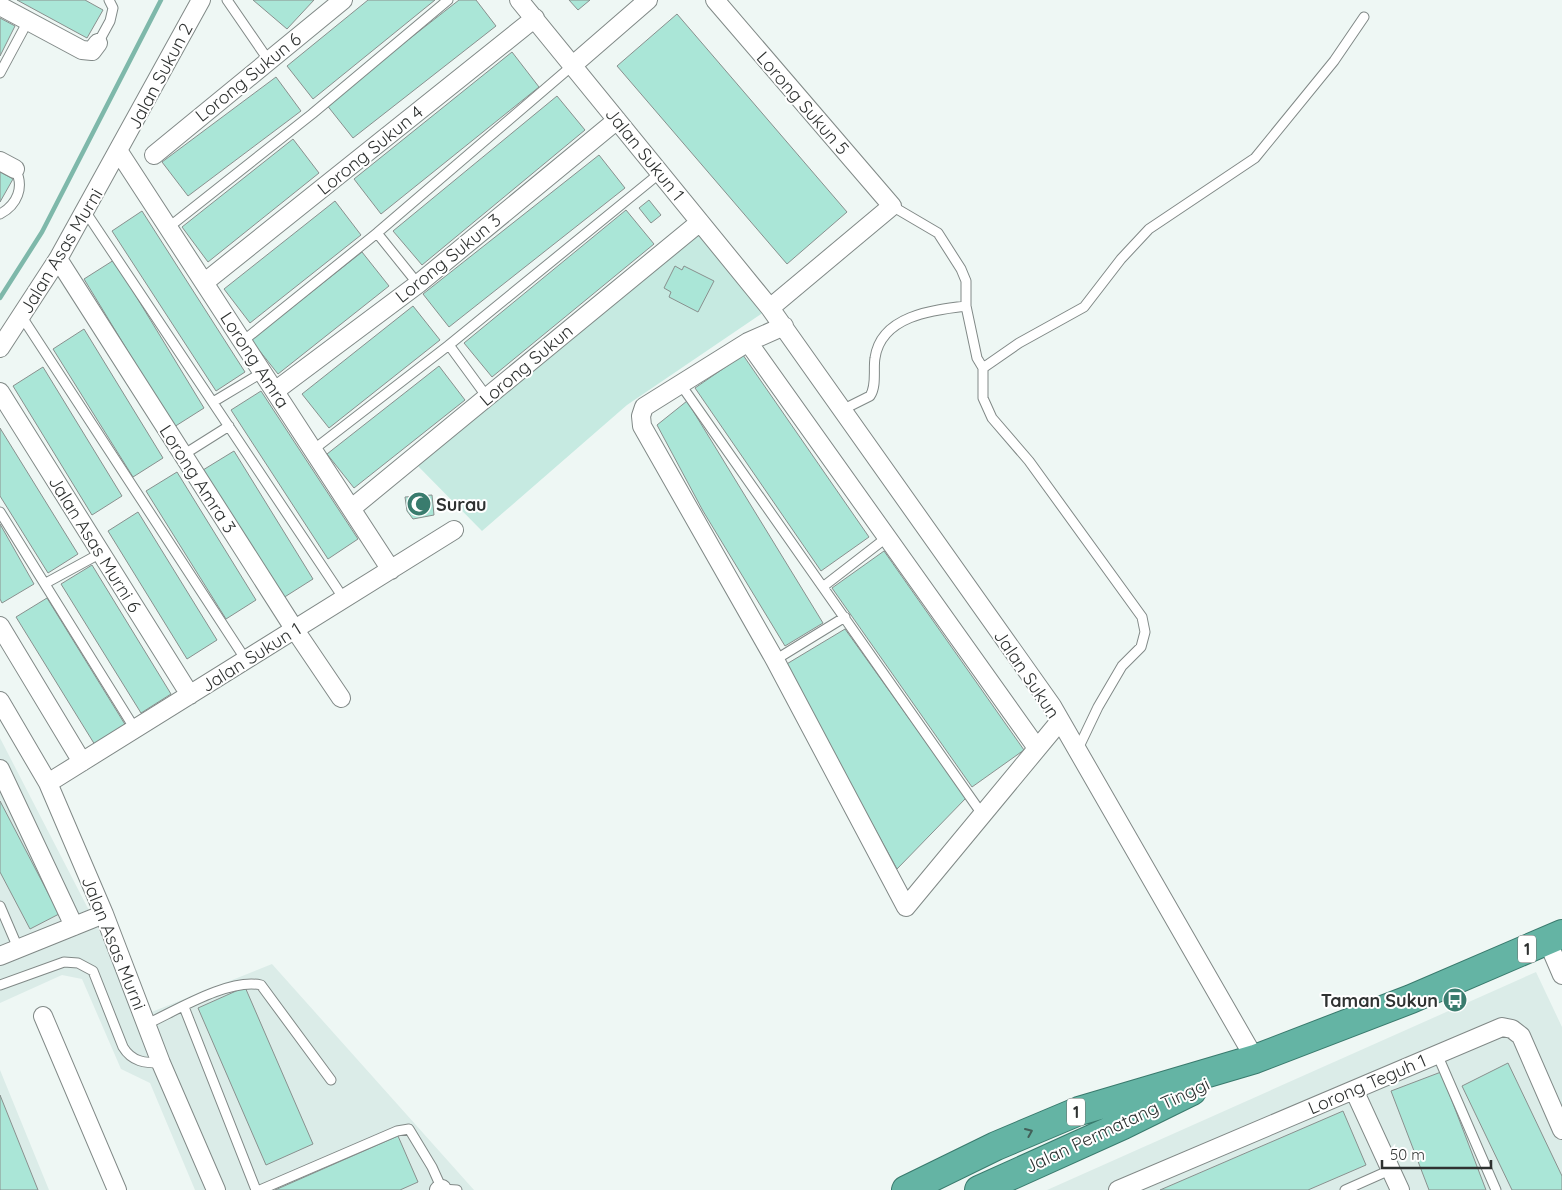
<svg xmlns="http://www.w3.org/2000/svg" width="1562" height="1190" viewBox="0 0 1562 1190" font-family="Quicksand,sans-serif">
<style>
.built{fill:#dbece8}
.green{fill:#c6eae1}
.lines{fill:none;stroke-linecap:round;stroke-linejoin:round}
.stream{stroke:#7eb8aa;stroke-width:4.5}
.building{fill:#aae6d7;stroke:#89908e}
.service-casing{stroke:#818987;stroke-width:11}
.minor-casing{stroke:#818987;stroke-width:20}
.trunk-casing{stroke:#397a6d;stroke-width:30}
.service{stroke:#fff;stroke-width:9}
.minor{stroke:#fff;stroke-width:18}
.trunk{stroke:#64b4a4;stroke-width:28}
.oneway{stroke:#426059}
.labels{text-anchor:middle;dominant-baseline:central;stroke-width:4;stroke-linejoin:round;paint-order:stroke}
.shield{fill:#fff;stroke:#6d706f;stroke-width:1}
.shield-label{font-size:16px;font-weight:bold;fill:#2f3231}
.street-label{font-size:18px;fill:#2f3231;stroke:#fff}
.poi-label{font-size:18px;font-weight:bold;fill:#2f3231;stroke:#fff;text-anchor:start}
</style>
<rect width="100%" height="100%" fill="#eef7f4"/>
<!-- built -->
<path class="built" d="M0,738L97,926L139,1017L272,964L474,1190H195L150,1083L121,1069L82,979L62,975L0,1003Z
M1536,972L1562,1027V1190H1047Z
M0,1070L49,1190H0Z"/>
<!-- green -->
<path class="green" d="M700,222L770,308L627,405L482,531L412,460Z"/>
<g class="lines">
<!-- stream -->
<path class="stream" d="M0,298L42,232L161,0"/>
</g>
<!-- building -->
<path class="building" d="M17,0H85L103,10L87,38Z
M253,0H314L287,29Z
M368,0H435L313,99L287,66Z
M459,0H476L496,26L353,138L326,104Z
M569,0H590L578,10Z
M677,14L847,212L787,264L617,66Z
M0,18L15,26L0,56Z
M512,52L539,87L381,214L354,179Z
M276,77L301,111L188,196L162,162Z
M557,96L585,130L422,265L393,231Z
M293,139L319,173L208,262L182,227Z
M599,155L625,188L449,327L423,294Z
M0,172L13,179L0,202Z
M649,200L661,215L651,223L639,208Z
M335,201L361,235L250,323L224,289Z
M626,210L654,244L492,377L464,343Z
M142,211L245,372L216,391L112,231Z
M362,252L389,286L278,374L251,340Z
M114,260L204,408L174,427L84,279Z
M675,266L682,270L684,266L714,281L698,312L669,297L671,292L664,288Z
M413,306L440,340L329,428L302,394Z
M84,329L163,458L133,477L53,349Z
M743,355L869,537L821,571L695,388Z
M439,366L465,400L354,488L327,454Z
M43,367L122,496L92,515L13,386Z
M261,391L358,539L328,559L231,410Z
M687,401L823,623L785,646L703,511L657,425Z
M0,428L78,554L48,573L0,496Z
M234,451L313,579L283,598L203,470Z
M177,472L256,600L226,619L146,491Z
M432,495L434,515L413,519L407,511L405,497Z
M138,512L217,640L187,659L108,531Z
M0,524L34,584L2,603L0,599Z
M884,551L1024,750L972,787L832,588Z
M92,565L171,694L141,713L61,584Z
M47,598L126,726L95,745L16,617Z
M845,629L966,798L897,869L785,665Z
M0,801L59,914L30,929L0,872Z
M245,987L313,1144L266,1165L198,1008Z
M1508,1063L1562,1176V1190H1512L1462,1086Z
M1441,1072L1486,1190H1429L1391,1091Z
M0,1095L38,1190H0Z
M1343,1111L1366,1165L1308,1190H1160Z
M398,1136L418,1182L400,1190H275Z"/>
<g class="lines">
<defs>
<path id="service" d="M227,0L269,61
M98,43L110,21L113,8L109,0
M0,73L28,21
M892,206L938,233L961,269L966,281V306
M85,211L344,599
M0,214C17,205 25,187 15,169
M169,227L312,114L448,0
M377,233L418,284
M22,317L246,660
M243,341L377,233L573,65
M449,345L487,397
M983,368V398L992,418L1029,461L1142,617L1145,632L1141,647L1122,666L1098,707L1077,751
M681,385L982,814
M213,402L263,372
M842,410L870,396C877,386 873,369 875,358C881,316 932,310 966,306L977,358L983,368L1019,343L1084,307L1121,259L1149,229L1255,158L1334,61L1364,17
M313,450L449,345L660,173
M183,455L229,426
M0,512L135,729
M46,583L101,553
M824,586L886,538
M775,660L845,617
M0,906L18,948
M0,985L64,962L78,963L93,971L123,1047C132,1062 145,1063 161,1063
M184,1007L256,1190
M147,1024C177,1010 229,978 261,985L331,1080
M1437,1054L1496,1190
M260,1190L397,1131L409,1129L432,1167L442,1189L457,1190
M1345,1190L1390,1170"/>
<path id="minor" d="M519,0L770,308L1052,706L1255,1059
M715,0L892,206L770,308
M0,6L82,50L92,51L98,43
M573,65L648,0
M119,152L391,570
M154,155L343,0
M0,161L15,169
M58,259L295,630L341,698
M205,282L535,18
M784,326L748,342L644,407L641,416L642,426L775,660L906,907L1060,721
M748,342L1037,748
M0,348L58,259L201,0
M275,391L418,284L617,120
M0,392L190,695
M352,508L700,222
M0,626L82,762
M0,701L48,783L104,914L161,1063L216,1190
M0,769L74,926
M48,783L454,530
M1547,940L1562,975
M0,956L104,914
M43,1016L117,1190
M1354,1090L1400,1190
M439,1190L442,1189
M1118,1190L1502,1027L1512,1029L1521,1036L1562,1130"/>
<path id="trunk" d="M906,1190L996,1146L1079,1111L1255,1059L1411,999L1562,934
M979,1190L1123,1125L1192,1091"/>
</defs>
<!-- service casing -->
<use href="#service" class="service-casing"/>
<!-- minor casing -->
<use href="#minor" class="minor-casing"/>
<!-- trunk casing -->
<use href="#trunk" class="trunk-casing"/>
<!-- service -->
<use href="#service" class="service"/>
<!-- minor -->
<use href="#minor" class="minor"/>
<!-- trunk -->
<use href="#trunk" class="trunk"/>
</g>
<!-- one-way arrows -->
<defs><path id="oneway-chevron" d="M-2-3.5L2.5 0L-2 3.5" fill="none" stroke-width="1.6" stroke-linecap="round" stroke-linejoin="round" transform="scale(1.25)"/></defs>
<use class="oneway" href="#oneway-chevron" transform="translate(1029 1132) rotate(-23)"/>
<!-- icons -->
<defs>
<symbol id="mosque-disc" viewBox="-11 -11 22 22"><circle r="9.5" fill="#397c6e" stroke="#fff"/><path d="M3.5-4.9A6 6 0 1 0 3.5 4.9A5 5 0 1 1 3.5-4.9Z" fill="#fff"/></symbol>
<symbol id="bus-disc" viewBox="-11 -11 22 22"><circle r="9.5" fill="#397c6e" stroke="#fff"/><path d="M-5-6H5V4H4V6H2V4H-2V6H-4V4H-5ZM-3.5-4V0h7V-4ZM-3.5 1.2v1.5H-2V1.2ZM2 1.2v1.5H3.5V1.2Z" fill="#fff"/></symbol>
</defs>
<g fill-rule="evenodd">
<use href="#mosque-disc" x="405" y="490" width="28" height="28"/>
<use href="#bus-disc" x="1441" y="986" width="28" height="28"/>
</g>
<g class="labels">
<!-- shield labels -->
<g class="shield">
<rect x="1518" y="935.5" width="18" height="27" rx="4"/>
<rect x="1067" y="1098.5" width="18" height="27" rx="4"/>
</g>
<g class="shield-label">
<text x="1527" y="949">1</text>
<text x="1076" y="1112">1</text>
</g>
<!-- street labels -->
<g class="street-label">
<text transform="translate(160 76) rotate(-62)">Jalan Sukun 2</text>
<text transform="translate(248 77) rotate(-39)">Lorong Sukun 6</text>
<text transform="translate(803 103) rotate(49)">Lorong Sukun 5</text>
<text transform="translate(370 150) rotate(-39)">Lorong Sukun 4</text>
<text transform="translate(645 154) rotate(51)">Jalan Sukun 1</text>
<text transform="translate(61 251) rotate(-59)">Jalan Asas Murni</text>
<text transform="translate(448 258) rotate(-39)">Lorong Sukun 3</text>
<text transform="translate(255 360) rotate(57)">Lorong Amra</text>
<text transform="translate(526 365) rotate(-40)">Lorong Sukun</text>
<text transform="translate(198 479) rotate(57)">Lorong Amra 3</text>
<text transform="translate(95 544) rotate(58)">Jalan Asas Murni 6</text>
<text transform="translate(251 657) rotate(-32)">Jalan Sukun 1</text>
<text transform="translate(1027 674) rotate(56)">Jalan Sukun</text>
<text transform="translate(114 943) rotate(68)">Jalan Asas Murni</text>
<text transform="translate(1367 1084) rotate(-23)">Lorong Teguh 1</text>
<text transform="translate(1117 1125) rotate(-25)">Jalan Permatang Tinggi</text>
</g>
<!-- poi labels -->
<g class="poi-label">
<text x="436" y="504">Surau</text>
<text x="1438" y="1000" text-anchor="end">Taman Sukun</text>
</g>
</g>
<!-- scale -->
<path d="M1382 1160v8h109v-8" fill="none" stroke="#2f3231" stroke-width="2.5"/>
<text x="1390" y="1160" font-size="15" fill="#2f3231" stroke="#ffffff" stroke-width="4" paint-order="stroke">50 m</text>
</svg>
